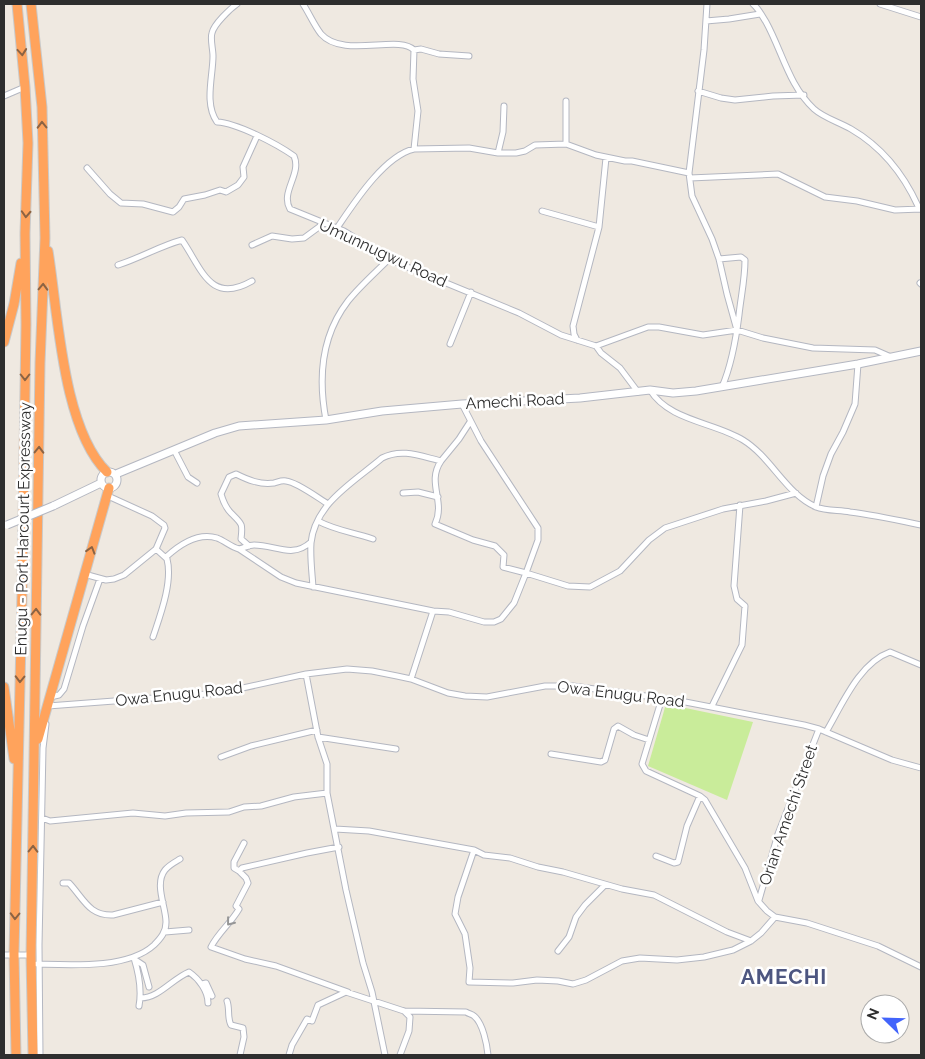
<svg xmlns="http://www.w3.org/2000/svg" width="925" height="1059" viewBox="0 0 925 1059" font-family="Raleway,sans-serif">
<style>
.pitch{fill:#c9ec9a}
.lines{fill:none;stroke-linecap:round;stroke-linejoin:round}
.street-casing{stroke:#b4b7c1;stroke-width:7}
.secondary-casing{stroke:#b4b7c1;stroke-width:9}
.highway-casing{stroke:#c9c9c9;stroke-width:11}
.street{stroke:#fff;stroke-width:5}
.secondary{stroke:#fff;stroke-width:7}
.highway{stroke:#ffa35c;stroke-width:9}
.secondary-bridge-casing{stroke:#b4b7c1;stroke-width:9;stroke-linecap:butt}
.secondary-bridge{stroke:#fff;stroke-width:7}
.oneway{stroke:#8c6343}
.oneway2{stroke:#969696}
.labels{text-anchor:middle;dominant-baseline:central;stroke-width:5;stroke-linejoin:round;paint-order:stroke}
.street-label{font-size:16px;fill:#2e2e2e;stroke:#fff}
.district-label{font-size:21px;font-weight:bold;letter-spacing:1px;fill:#4d5680;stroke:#fff}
</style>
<rect width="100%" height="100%" fill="#efe9e1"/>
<!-- pitch -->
<path class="pitch" d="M666,704L753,722L727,800L648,766Z"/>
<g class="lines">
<defs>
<path id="street" d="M237,4C230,9 214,24 212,33C210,39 213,49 213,56C213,76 204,104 217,122C237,123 277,144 294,156C302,174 280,192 290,209L344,231L389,259L412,269L519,313L561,335L596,346L601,353L620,368L638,392
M303,4C309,13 314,25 321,34C343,59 399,34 414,50L413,79L418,111L414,149
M707,4L704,50L689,173L692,196L712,239L719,259L727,294L737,330
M753,4C759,9 762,16 766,22C782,51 789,86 814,109C824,118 839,122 851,129C882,147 903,173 918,206L921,209
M880,4L921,17
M706,21L729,19L760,14
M414,50L421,49L439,54L469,56
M698,91L721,98L735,100L773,96L804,95
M4,96L25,87
M566,101V144
M498,153L503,132L504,106
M87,168L110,194L121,203L143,204L173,212L179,207L184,199L205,195L220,190L226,192L238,185L244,177L243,167L257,136
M690,178L778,174L825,197L857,201L895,210L921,209
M542,211L599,227
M337,228C354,203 384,156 414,149L469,148L498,153H516L525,151L535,145L566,144L596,155L625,161H632L689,173
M252,245L272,236L292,239L304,238L323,224
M719,259L741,257L745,260C745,279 741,296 739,315C736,339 732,364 722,387
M118,265C140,258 160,246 182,240C202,269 210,305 252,281
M920,283L921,284
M577,340L574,334L573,326L599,227L606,158
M450,344L471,292
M596,346L648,327H659L703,335L737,330L763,338L813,348L875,350L891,357
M650,390C669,421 714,422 743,440C771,457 786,494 816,507C826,511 839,510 850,512C874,515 897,520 921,525
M462,404L481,441L538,528V540L526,573L568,586L590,587L620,571L649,540L665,528L723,509L766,501L796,493
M326,420C318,378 321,336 348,301C360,286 375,273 389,259
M174,450L188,477L197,483
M403,493L418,492L438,497
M816,507L823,476L831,454L843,432L855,404L858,364
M318,521C337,531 353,532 373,539
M249,546L241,539C243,523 242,524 231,513C226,508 223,501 221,494L229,477L236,474C248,480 260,485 274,483C278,482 282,480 286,481C297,482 318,498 328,504
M239,549L281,577L296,583L433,611L449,612L484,622H494L501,619L514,603L526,573L503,567L504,555L495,546L473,540L435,524C446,501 426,483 441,461
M166,557C179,545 198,532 217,538C225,541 231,547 239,549C244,548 249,545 254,545C276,545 292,559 311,542
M84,574L106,580L114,579L124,575L156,549L165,528L164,525L152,516L108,496
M313,587C312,572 310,558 311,543C315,503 354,482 382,458C402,448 420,456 441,461L459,439L470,422
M153,637C160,616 173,582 167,559L156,549
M306,674L318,737L327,764V793L346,890L363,963L372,992L385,1055
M411,679L433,611
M50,697L59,695L64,689L83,626L100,579
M662,698L642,764L646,771L700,796L705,800L745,868L758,901L767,911L775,917L807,923L878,946L921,967
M712,706L742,645L745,606L737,599L734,586L740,505
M48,708V706L220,693L306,674L347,669L372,671L397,676L411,679L448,693L465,696L487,697L545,686H573L675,700L804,725L819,729L892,760L921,768
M826,732C842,705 859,663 890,652L921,665
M318,737L396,749
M551,754L601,762L605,760L614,729L618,726L634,735L649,740
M221,757L251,746L317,730
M42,818L50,821L133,813L165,816L186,813L229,812L244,807L261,806L294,797L327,793
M335,829L369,831L474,850L484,855L510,858L538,867L563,872L622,889L654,895L727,932L751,941
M339,847L307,853L242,868L239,871L246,878L248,883L236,906L239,909C231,923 218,933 211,947L245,959L276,966L348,992
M474,850L458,897L455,914L465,934L470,968L469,982L513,983L537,980L558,981L573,984L586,980L622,961L640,958L677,960L704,957L733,950L751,941L761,933L775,917
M656,856L674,863L678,862L687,826L700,796
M239,871L234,868V862L244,843
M63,883H69C84,899 89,916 113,915L163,902
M759,900L778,834L819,729
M165,932L189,930
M558,951L569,937L576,917L585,905L605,885
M4,955H31
M134,958C139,974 142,990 139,1006
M134,959L143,965L149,987
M37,964C71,965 128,969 154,945C161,938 166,932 166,922C166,907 154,884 165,870C169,865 175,862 180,859
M202,984L206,983L212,996
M141,998C159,998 172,979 189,972C199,979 208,991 208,1003
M227,1001C230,1009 227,1018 231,1025L243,1028L244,1037L240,1055
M40,1055L39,945L43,748L46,724
M289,1055L292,1045L307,1019L312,1021L318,1005L346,992L404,1011L466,1012C469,1014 472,1014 474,1016C483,1023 487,1045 488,1055
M400,1055L409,1031L410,1017L404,1011"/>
<path id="secondary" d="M101 480a8 8 0 1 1 16 0a8 8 0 1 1-16 0Z
M116,474L215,433L239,426L326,420L382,411L462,404L580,398L650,390L673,393L696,391L858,364L921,351
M53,506L101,483"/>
<path id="highway" d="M31,4L42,107L45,238L40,363L31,955L33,1055
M48,251C58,311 62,428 107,472
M4,342L14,304L21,263
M4,687L14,759
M38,739L109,488
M16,1055L14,954L22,593L26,324L25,233L28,143L25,87L17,4"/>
</defs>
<!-- street casing -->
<use href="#street" class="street-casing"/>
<!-- secondary casing -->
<use href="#secondary" class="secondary-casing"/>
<!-- highway casing -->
<use href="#highway" class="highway-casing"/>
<!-- street -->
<use href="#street" class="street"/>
<!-- secondary -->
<use href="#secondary" class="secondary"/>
<!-- highway -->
<use href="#highway" class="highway"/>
<defs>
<path id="secondary-bridge" d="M7,525L53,506"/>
</defs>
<!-- secondary-bridge casing -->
<use href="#secondary-bridge" class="secondary-bridge-casing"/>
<!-- secondary-bridge -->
<use href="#secondary-bridge" class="secondary-bridge"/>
</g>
<!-- one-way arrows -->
<defs><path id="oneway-chevron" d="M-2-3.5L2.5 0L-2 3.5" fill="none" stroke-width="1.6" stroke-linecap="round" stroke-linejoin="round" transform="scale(1.25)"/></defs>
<g class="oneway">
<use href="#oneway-chevron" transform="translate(22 52) rotate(85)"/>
<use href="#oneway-chevron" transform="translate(42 125) rotate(-91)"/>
<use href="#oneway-chevron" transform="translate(26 214) rotate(93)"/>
<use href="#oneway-chevron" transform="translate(43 287) rotate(-88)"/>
<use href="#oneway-chevron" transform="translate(25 377) rotate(90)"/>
<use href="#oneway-chevron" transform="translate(39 450) rotate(-89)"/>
<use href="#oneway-chevron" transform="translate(91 550) rotate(-73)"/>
<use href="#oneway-chevron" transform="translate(36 612) rotate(-89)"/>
<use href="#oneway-chevron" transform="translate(20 679) rotate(91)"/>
<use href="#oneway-chevron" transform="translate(33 849) rotate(-89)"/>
<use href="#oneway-chevron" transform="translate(15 916) rotate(91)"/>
</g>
<use class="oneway2" href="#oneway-chevron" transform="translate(230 922) rotate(128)"/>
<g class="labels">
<!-- street labels -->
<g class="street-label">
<text transform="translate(383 253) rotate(25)">Umunnugwu Road</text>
<text transform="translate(515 401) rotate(-3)">Amechi Road</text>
<text transform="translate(23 529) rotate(-89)">Enugu - Port Harcourt Expressway</text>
<text transform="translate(179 694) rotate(-6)">Owa Enugu Road</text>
<text transform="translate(621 694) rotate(7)">Owa Enugu Road</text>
<text transform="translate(788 815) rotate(-71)">Orian Amechi Street</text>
</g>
<!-- district labels -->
<g class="district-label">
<text x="784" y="976">AMECHI</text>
</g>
</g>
<!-- border -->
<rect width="925" height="1059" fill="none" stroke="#2e2e2e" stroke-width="10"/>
<!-- north arrow -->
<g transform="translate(885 1019) rotate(293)"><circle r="24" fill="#ffffff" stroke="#ababab"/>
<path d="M0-4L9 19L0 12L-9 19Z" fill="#4264fb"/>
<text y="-8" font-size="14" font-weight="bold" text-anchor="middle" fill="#2e2e2e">N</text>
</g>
</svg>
